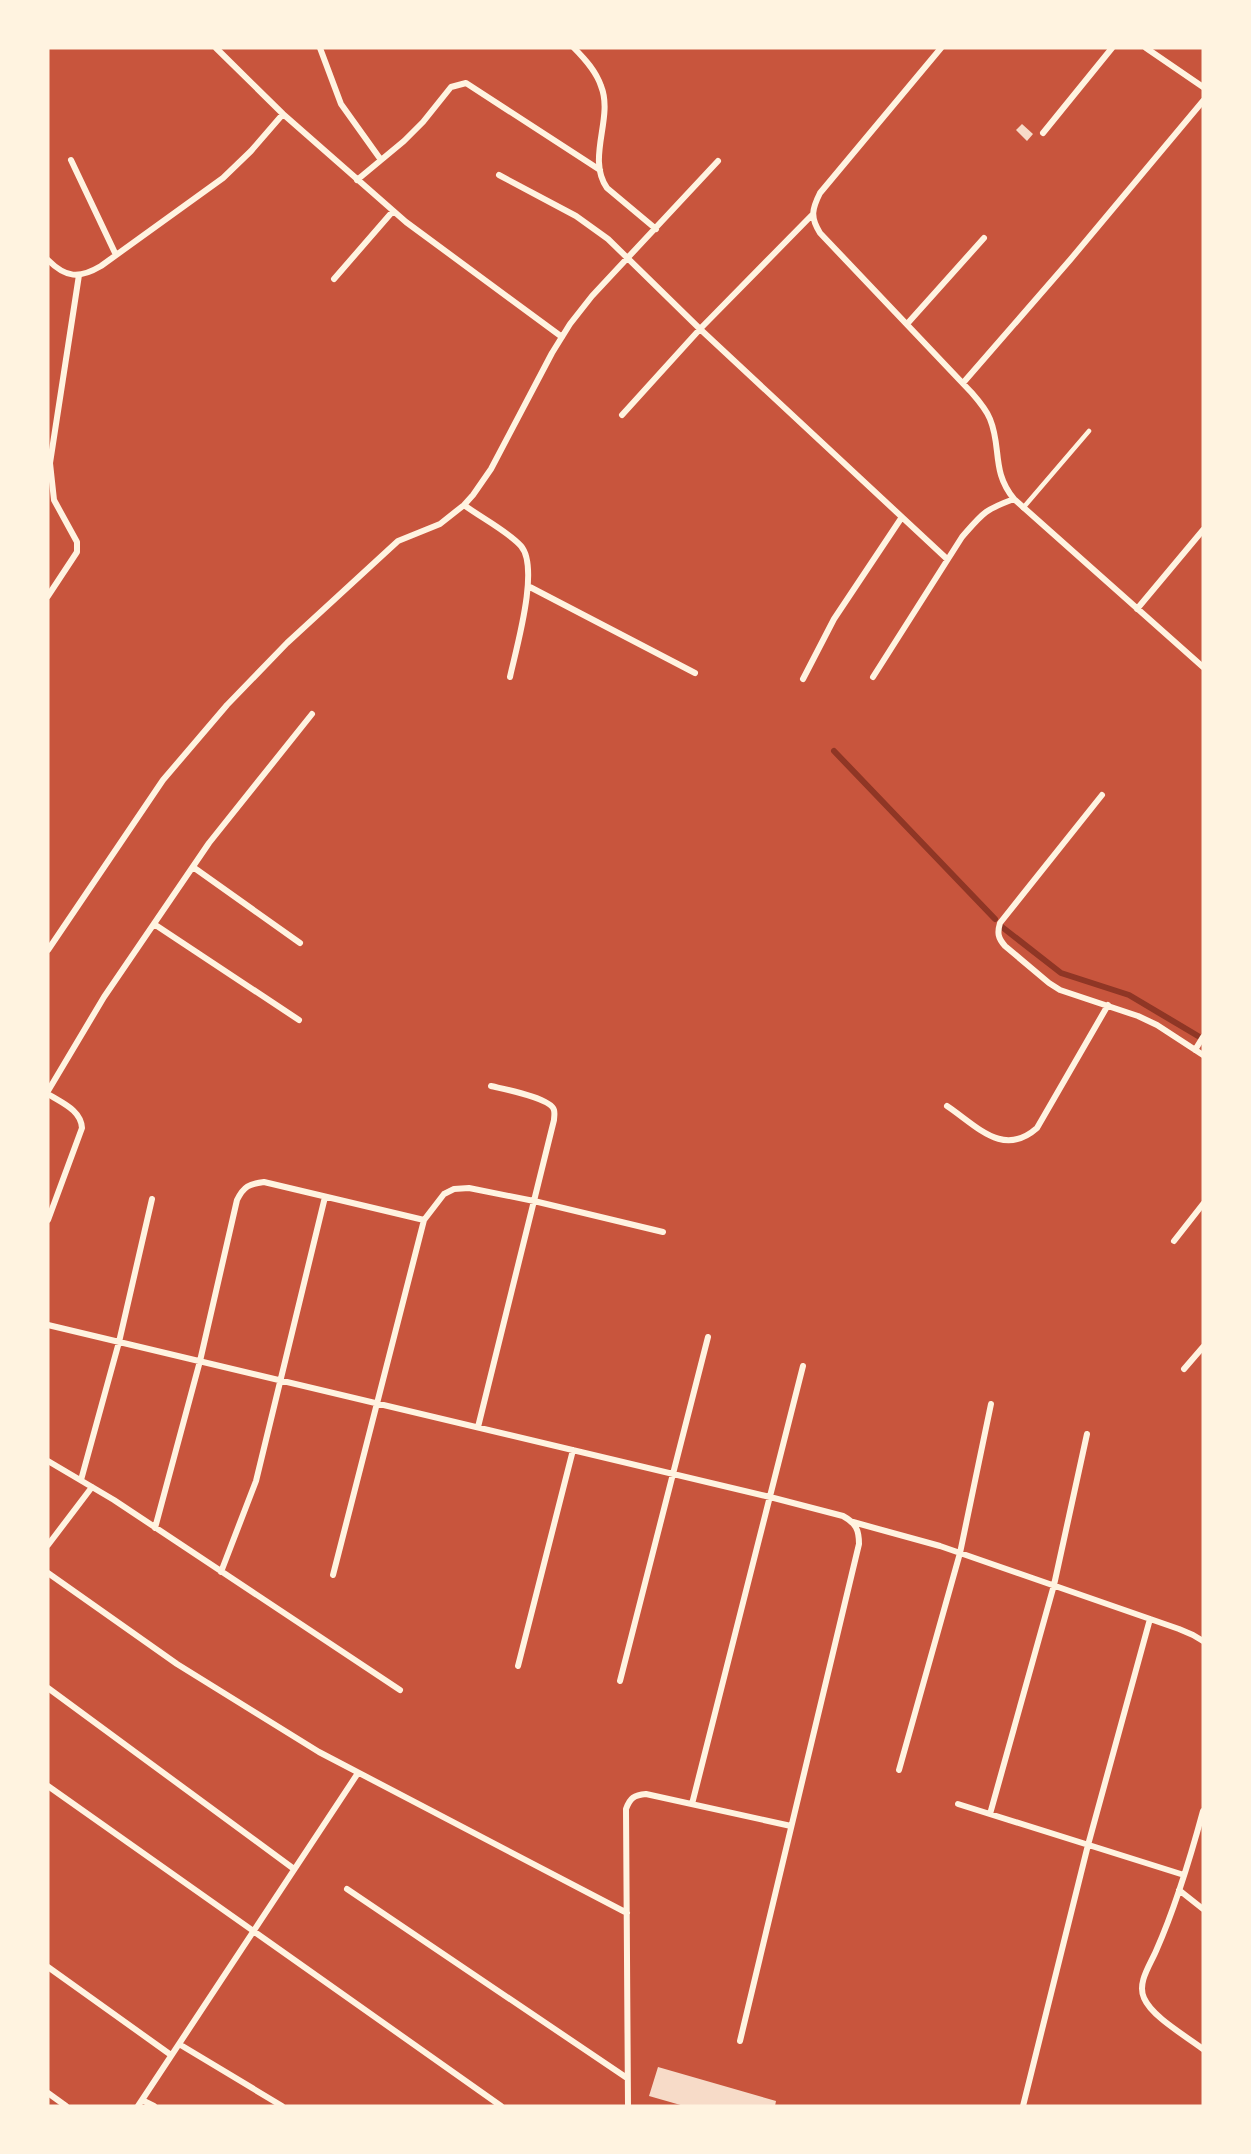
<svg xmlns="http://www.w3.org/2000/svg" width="1251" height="2154" viewBox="0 0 1251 2154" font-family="'Roboto Serif',serif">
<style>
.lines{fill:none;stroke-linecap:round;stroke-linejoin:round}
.stream{stroke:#8f3625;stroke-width:6}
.building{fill:#f7dbc8}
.service{stroke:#fff3e0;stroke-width:4.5}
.minor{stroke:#fff3e0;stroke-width:6}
</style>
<rect width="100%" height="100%" fill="#c8553d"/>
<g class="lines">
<!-- stream -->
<path class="stream" d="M834,751L995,919
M1002,927L1061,973L1129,995L1198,1036"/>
</g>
<!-- building -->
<path class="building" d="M1022,124L1033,134L1027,141L1016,130Z
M658,2067L776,2101L775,2106H684L649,2096Z"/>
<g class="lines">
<!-- service -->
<path class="service" d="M1023,508L1089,431"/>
<!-- minor -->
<path class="minor" d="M216,48L283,114L406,222L562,337
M320,48L341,104L381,160
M574,48C585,59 596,71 601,86C614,118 586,158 607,188L656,229
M941,48L820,193C812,209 810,217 820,233L971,392C978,400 986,409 990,419C1002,448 991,471 1014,499L1203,667
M1146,48L1203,87
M1043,133L1112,48
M71,160L116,255
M499,175L576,216L608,239L700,329L947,559
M357,180L404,141L423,122L451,87L466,83L600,170
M48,260C66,278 79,279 101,266L223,178L251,151L283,114
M334,279L393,211
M907,324L984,238
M963,383L1070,260L1203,101
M622,415L700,329L812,215
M464,505C480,517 509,532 521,546C540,568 516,649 510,677
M528,586L695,673
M48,596L77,552V542L54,500L50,463L79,275
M1137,609L1203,530
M873,677L962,537C983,513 984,510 1014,499
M803,679L834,619L902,517
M1102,795L1000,923C997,933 998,938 1005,946L1049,983L1060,990L1138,1016L1157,1025L1203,1055
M193,867L300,943
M154,924L299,1020
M48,950L163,780L227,705L287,643L398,541L440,524L464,505L473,495L491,469L552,353L570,324L592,296L718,161
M1195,1050L1203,1037
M48,1091L104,997L209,843L312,714
M48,1094C62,1103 81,1110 82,1128L48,1220
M947,1106C977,1126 1003,1158 1037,1128L1108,1005
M1174,1241L1203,1204
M48,1325L770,1497L843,1516C856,1523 859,1530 859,1544L740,2041
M1184,1369L1203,1347
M478,1427L554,1120C554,1117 555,1114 554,1110C551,1098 503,1089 491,1086
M48,1461L114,1500L400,1690
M81,1480L119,1342L152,1199
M853,1522L940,1546L1179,1629L1193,1635L1203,1641
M155,1528L200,1361L237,1200C244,1186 249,1184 264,1182L424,1220
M48,1545L92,1487
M221,1572L256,1481L325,1197
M48,1573L177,1664L319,1752L627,1913
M333,1575L424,1220L444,1194L454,1189L469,1188L534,1201L663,1232
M518,1666L573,1450
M620,1681L708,1337
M48,1688L294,1869
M899,1770L960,1553L991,1404
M48,1786L501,2106
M692,1804L803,1366
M958,1804L1184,1875
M1203,1811C1190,1859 1176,1906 1156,1951C1150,1965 1137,1983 1144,1998C1152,2017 1186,2036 1203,2049
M990,1814L1054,1585L1087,1434
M347,1889L627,2078
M1179,1890L1203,1909
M48,1967L171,2055
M179,2044L282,2106
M48,2093L66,2106
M142,2100L154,2106
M138,2106L358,1773
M628,2106L626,1809C630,1798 634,1795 646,1794L791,1826
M1023,2106L1088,1845L1150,1619"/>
</g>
<!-- border -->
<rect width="1251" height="2154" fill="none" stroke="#fff3e0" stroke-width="99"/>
</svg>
